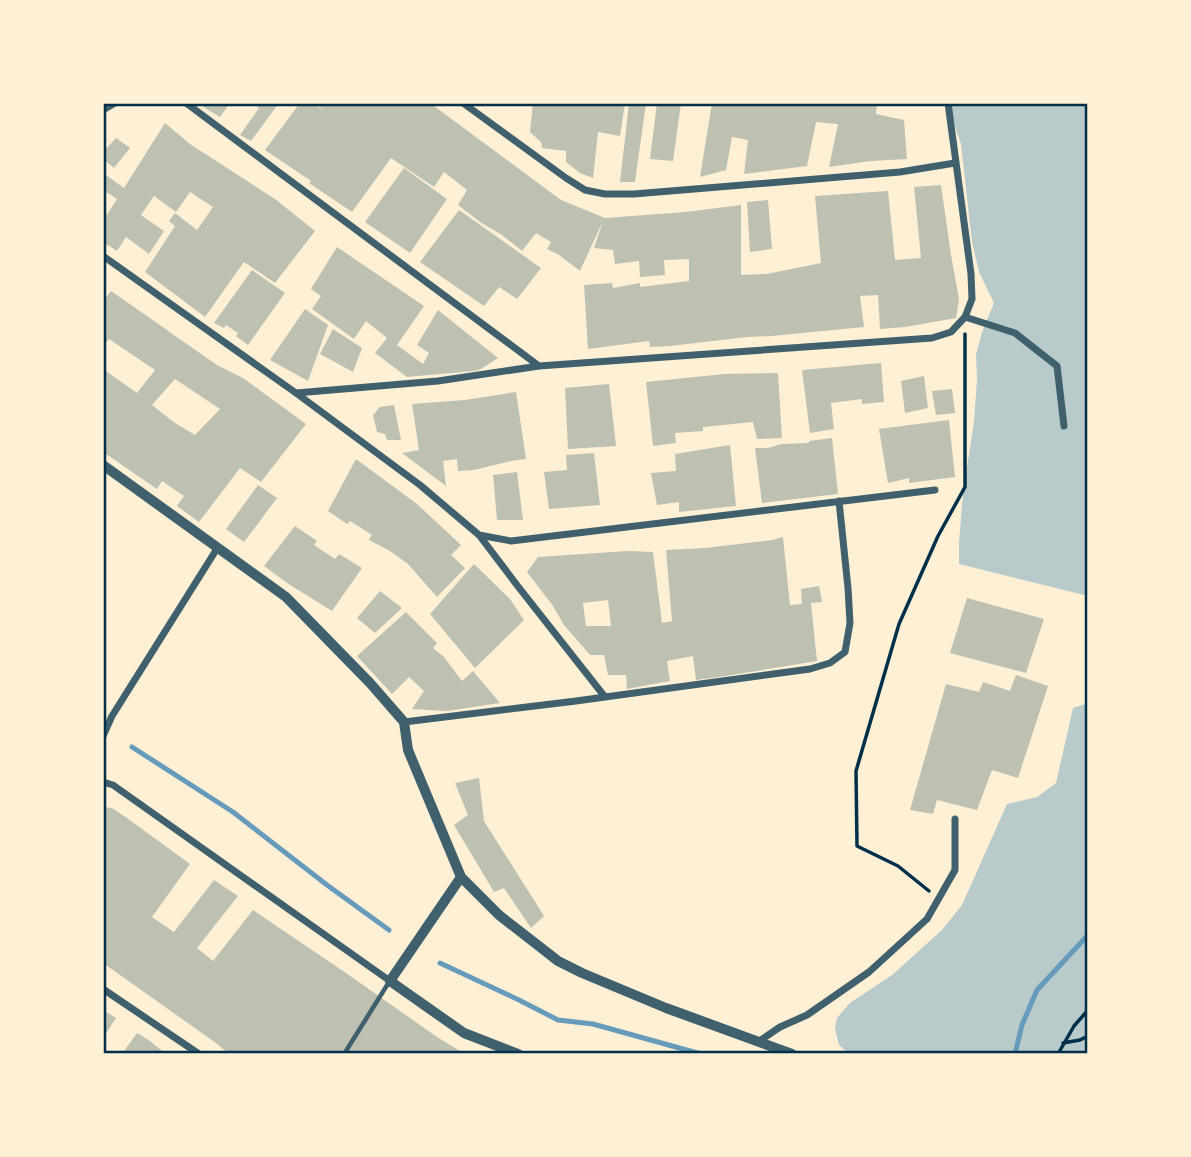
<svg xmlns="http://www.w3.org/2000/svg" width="1191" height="1157" viewBox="0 0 1191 1157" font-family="'DM Sans',sans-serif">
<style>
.green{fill:#b9caca}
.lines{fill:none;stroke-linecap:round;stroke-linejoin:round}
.stream{stroke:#669bbc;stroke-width:5}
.building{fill:#bec0b2;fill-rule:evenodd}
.path{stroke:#003049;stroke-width:3.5}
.service{stroke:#3f606c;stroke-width:4.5}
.minor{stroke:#3f606c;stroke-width:7}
.tertiary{stroke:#3f606c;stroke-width:10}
.neatline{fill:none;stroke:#003049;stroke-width:2.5}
</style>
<rect width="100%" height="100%" fill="#fdf0d5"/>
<!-- green -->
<path class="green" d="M947,103H1088V596L959,564V542L963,494L974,421L977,379L976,355L982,332L994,303L979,272L972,242L961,144Z
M1088,703V1054L848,1053L839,1045L835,1029L837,1018L850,1003L892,975L942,930L962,905L1007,804L1037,797L1056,783L1073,708Z"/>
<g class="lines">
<!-- stream -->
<path class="stream" d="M132,747L233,812L327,885L389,930
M440,963L519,1000L558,1020L593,1024L701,1054
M1015,1054L1022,1025L1037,990L1088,935"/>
</g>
<!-- building -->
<path class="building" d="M197,103H230L220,117Z
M252,103H279L251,141L240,135L259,108Z
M300,103H313L324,111L315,103H430L561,200L605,218L686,212L741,205V275L767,274L821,263L815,196L888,191L895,260L921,258L914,187L941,185L951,255L959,299L956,318L905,327L880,329L878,295L860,296L864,327L772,336L747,337L670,346L650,347L649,341L588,349L584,285L612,283L613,288L640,283V287L689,281V259L664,260L665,275L640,277L639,261L615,264L613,250L594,248L603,221L580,271L559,255L547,249L551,242L536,233L522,251L502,235L480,222L458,205L467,190L444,172L434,187L391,158L352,212L309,183L311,181L265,150Z
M533,103H625L620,136L598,132L593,178L580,173L566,162V151L542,148L541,142L530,132Z
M629,103H646L635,182H620Z
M657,103H681L673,161L650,159Z
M712,103H877L876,114L904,120L907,159L871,161L829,167L838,124L816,122L807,166L744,174L748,140L732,137L726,170L700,177Z
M165,123L190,144L275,199L315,231L275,283L244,262L205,317L145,272L175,226L169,221L175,213L197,230L213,207L190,192L176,212L154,196L141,215L164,231L149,254L126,237L117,251L103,242V221L117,199L103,190V179L106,175L124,188Z
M116,138L130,148L114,168L103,159V152Z
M404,168L447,199L410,253L365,222Z
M768,200L772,249L750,252L747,202Z
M459,210L541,268L517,299L499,287L484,306L420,262Z
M337,247L424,306L397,345L423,364L429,353L417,345L438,310L498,358L481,369L474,371L407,377L375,353L387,338L366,321L354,339L312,309L321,296L311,289Z
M252,270L285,293L248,345L236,336L238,333L226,325L224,328L214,323Z
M111,291L217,365L243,378L306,424L261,482L240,468L199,522L177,506L184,496L162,481L157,489L103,452V369L137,393L155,370L109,339L103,346V301ZM175,379L220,409L195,435L175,423L152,405Z
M305,309L328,325L308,381L270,360Z
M333,329L362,348L353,372L320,354Z
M881,363L884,402L862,404V399L831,403L834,429L810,433L802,370Z
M778,373L782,438L757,439L753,422L703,427V431L675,433L676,443L653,446L646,382L724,374Z
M924,376L928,408L905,413L901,381Z
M609,384L616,446L568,449L565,388Z
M952,389L955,413L936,415L932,391Z
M516,392L526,459L511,461L474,470L458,471L457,459L443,461L446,486L402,453L419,450L412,404L465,400Z
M394,405L401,440H387L385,434L377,432L373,415L380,407Z
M949,420L955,477L909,483V478L888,483L879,429Z
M832,438L838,494L762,503L755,448H768L781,444L809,443V441Z
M730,445L736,506L679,512V502L657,505L651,473L676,471L675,454Z
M594,453L600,505L549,509L544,472L567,470L566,455Z
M356,459L417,504L461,545L451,555L465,568L437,597L408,564L390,551L369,540L372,535L350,521L347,524L328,511Z
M517,472L523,520H497L493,475Z
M258,485L277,498L244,542L226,529Z
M295,526L317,541L314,545L335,559L339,554L362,568L332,611L287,583L264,566Z
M783,537L790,605L802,604L801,589L819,586L822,602L811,603L817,661L719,677L696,680L693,656L667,661L670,681L627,689L626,675H608L604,655H590L564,625L553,606L527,572L538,557L628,551L653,552L662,623L672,621L666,550L705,548L772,540ZM608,600L611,626H586L583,603Z
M474,564L510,599L524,620L475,668L430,614Z
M380,591L402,608L375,633L357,618Z
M967,598L1044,619L1026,673L950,653Z
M406,612L437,643L433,648L444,657L462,681L473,671L500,703L447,711L412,709L424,691L409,677L392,694L357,656Z
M1016,675L1048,686L1018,778L992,770L977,810L937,800L933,814L910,810L946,684L979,692L983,682L1010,691Z
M479,778L484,821L544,916L531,928L504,888L494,892L454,825L468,815L455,783Z
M103,807L112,808L127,818L190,864L152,917L174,932L214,880L238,896L197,948L213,961L253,910L346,973L437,1037L465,1054H229L216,1043L103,963Z
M103,1010L116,1018L103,1038Z
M137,1033L150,1041L166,1054H122Z"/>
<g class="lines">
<!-- path -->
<path class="path" d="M929,891L898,866L857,846L856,771L899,624L938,536L965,487V334
M1063,1043L1080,1040L1088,1036
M1058,1054L1074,1026L1088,1010"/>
<!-- service -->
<path class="service" d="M346,1051L389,982"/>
<!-- minor -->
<path class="minor" d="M186,103L539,366
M463,103L566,178L585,190L605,194H634L900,172L955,163
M948,103L971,274L972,299L965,317L1015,333L1057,366L1064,426
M103,110L115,103
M103,256L296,393L420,485L479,535L520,589L605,697
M296,393L438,381L539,366L932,338L951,332L965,317
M479,535L511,541L935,490
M404,722L576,701L810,669L830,663L845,652L850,623L848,588L839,501
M103,736L112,716L218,547
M103,782L113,785L390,981
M103,989L199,1054
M758,1042L780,1027L807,1015L869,972L927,919L955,870V819"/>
<!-- tertiary -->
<path class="tertiary" d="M103,465L286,597L370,683L404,722L408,750L461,877L499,915L558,961L582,973L666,1008L792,1054
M461,877L390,981L464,1033L518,1054"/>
</g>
<!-- border -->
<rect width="1191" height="1157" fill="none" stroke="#fdf0d5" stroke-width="210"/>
<rect x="105" y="105" width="981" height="947" class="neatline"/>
</svg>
